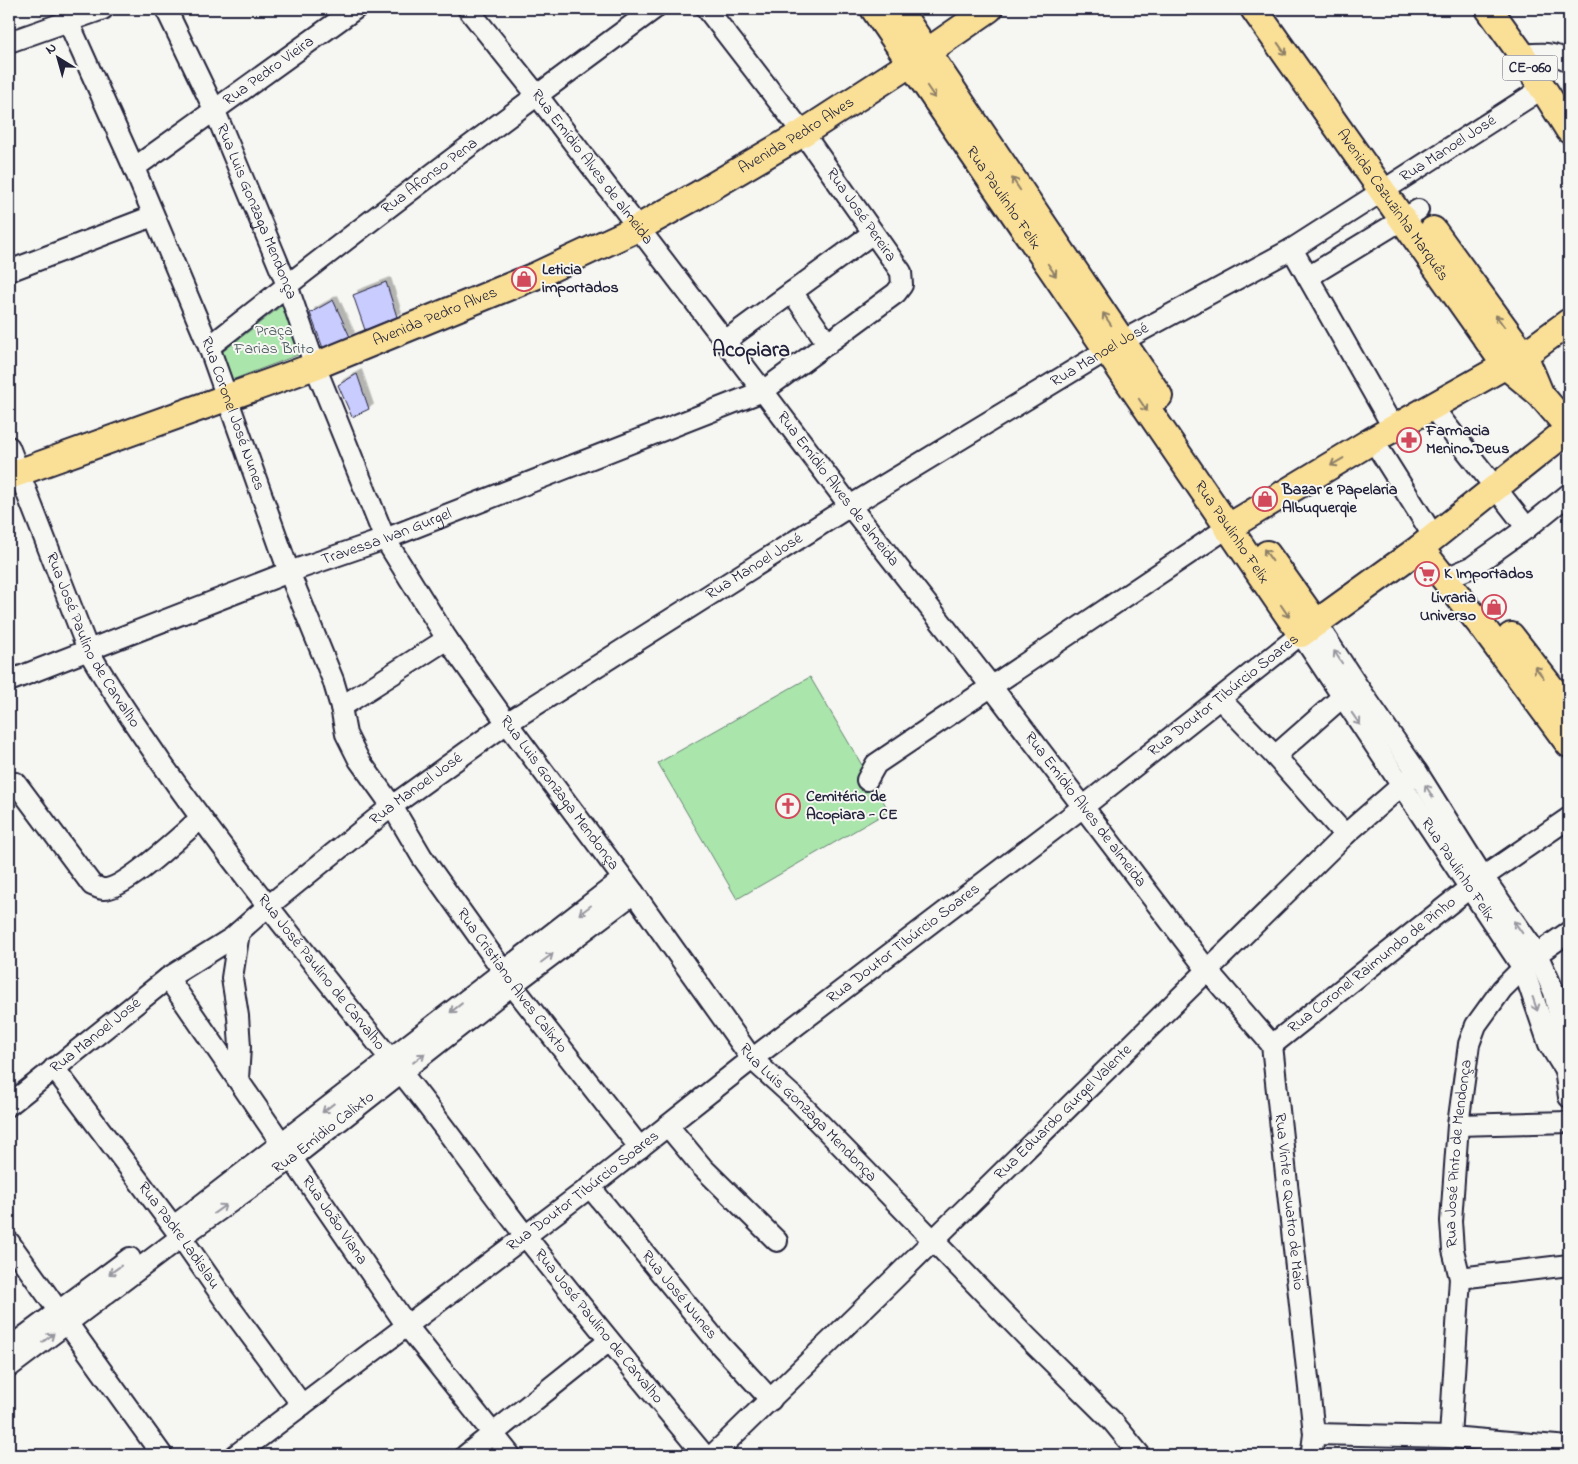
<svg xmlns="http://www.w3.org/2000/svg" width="1578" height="1464" viewBox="0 0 1578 1464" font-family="'Indie Flower',sans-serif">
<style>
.green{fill:#aae5ab;stroke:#668473}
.building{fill:#c9ccff;stroke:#22223b;filter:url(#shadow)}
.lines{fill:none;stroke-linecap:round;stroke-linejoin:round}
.minor-casing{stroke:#22223b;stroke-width:24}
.major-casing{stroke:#22223b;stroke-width:30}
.minor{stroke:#f6f6f2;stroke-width:20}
.major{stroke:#fadf96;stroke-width:26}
.oneway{stroke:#8e8068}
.oneway2{stroke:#9797a0}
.labels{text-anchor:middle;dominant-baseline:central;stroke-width:4;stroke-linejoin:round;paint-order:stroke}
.shield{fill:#f6f6f2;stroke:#626272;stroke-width:1}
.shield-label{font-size:15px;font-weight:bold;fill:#22223b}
.street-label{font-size:16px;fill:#22223b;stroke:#f6f6f2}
.poi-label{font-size:16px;font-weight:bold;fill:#22223b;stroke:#f6f6f2;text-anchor:start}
.park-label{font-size:16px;fill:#445357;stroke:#f6f6f2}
.district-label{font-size:21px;font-weight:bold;fill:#22223b;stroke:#f6f6f2}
</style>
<defs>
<filter id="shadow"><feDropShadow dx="4.5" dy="-4.5" stdDeviation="0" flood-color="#0004"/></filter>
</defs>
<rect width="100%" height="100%" fill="#f6f6f2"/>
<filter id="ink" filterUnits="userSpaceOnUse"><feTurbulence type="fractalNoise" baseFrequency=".02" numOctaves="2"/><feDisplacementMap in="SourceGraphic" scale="10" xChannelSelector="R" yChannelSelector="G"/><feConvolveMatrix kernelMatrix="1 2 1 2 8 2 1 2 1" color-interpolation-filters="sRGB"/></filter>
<g filter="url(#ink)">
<!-- green -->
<path class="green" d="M285,303L303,353L229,381L221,353Z
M810,677L889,811L737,899L658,763Z"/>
<!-- building -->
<path class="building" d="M386,282L397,317L365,330L353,295Z
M333,300L350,337L323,348L310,313Z
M357,374L369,409L352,417L338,385Z"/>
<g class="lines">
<defs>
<g id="minor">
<path id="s1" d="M166,9L214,109L287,285L315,366L385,539L447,639L507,723L634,893L752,1059L797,1100L1027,1337L1113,1422L1140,1455"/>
<path id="s2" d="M468,9L537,95L763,391L850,506L991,686L1208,971L1272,1045L1314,1434L1312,1450L1310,1455"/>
<path id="s3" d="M68,21L134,168L209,347L289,572L333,680L341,707L346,734L359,760L392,806L422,857L504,972L512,985L640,1148"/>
<path d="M9,42L103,9"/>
<path d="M1522,55C1542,53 1551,52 1569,61"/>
<path id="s4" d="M134,168L355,9"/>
<path d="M1292,249L1394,429"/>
<path d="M9,271L153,216"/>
<path d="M1308,277L1418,210"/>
<path d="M792,292L828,344"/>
<path d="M725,341L873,233"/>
<path id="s5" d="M209,347C355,231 504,119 654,9"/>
<path d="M1432,407L1527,528"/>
<path d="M1373,440L1434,537"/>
<path id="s6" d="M9,447L88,650C109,688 135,724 160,761C235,868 318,969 400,1071C444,1125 484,1183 527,1238C585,1311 644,1383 704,1455"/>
<path d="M1444,579L1472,567L1527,528L1569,494"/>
<path d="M1316,623L1358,687L1417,772L1483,877L1537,954L1554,992L1564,1035L1567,1052L1565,1070L1569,1097"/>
<path id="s7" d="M9,681L289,572L385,539L763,391L896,293L902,285L901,272L803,133L707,9"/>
<path d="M1220,699L1275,756L1345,835"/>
<path d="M341,707L447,639"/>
<path d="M1275,756L1341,698L1351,691"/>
<path d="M867,780L876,764L1227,528"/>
<path d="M16,783L92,885C95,886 100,889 103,889C125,890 182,834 200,819"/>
<path id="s8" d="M168,978L407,1326L510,1455"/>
<path id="s9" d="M1272,1045L1483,877L1569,818"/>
<path id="s10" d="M54,1068L181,1237L224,1299L302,1405"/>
<path d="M238,1079L240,1047L238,1016L232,978L239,932"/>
<path id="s11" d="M9,1105L168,978L232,938L267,907L392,806L507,723L850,506L1122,341L1292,249L1543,88"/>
<path d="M1458,1125L1569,1122"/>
<path d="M668,1126L702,1167L777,1241"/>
<path id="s12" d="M590,1187L720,1345L771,1400"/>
<path d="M178,1223L623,879"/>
<path d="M9,1242L162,1455"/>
<path d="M1460,1278L1569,1265"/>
<path d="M9,1348L130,1258"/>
<path id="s13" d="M9,1367L181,1237L292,1158L512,985L634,893"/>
<path d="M1314,1434L1450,1437L1569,1447"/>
<path id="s14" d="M1450,1437L1460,1278L1453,1250L1451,1221L1458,1125L1469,1044L1476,1025L1502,989L1537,954L1569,932"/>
<path id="s15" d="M236,1455L590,1187L752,1059L1083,807L1301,634L1523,968L1549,1044L1565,1070"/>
<path d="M466,1455L609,1341"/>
<path id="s16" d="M713,1455L895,1278L1345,835L1417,772"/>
</g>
<g id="major">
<path id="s17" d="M874,9L1301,634L1420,548L1569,429"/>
<path d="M898,9L1159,396"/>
<path id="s18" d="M1254,9L1506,366L1540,394L1569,428"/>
<path d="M1489,9L1522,55L1569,130"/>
<path d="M1433,230L1524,355L1539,391"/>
<path id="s19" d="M9,476L315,366L535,276L595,248L638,228L696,196L803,133L911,63L989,9"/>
<path d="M1227,528L1373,440L1524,355L1569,322"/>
<path d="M1420,548L1481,625L1569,744"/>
<path d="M1267,554L1316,623"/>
<path d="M1511,636L1569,711"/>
</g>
</defs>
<!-- minor casing -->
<use href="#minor" class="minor-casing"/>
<!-- major casing -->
<use href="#major" class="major-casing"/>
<!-- minor -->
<use href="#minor" class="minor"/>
<!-- major -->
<use href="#major" class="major"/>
</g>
<!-- one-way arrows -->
<defs><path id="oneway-shaft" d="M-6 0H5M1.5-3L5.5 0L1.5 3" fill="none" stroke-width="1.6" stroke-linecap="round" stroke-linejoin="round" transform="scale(1.25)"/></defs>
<g class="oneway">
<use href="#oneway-shaft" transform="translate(1282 49) rotate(55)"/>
<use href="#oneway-shaft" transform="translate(931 92) rotate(56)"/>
<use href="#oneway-shaft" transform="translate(1016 184) rotate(-124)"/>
<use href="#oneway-shaft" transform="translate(1052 270) rotate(56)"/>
<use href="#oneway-shaft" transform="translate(1107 319) rotate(-124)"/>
<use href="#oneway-shaft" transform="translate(1500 321) rotate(-126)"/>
<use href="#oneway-shaft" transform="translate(1143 405) rotate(56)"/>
<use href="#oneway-shaft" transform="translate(1337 462) rotate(149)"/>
<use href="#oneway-shaft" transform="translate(1268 555) rotate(-125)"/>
<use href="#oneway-shaft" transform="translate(1285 611) rotate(56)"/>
<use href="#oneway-shaft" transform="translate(1539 672) rotate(-128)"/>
</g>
<g class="oneway2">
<use href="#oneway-shaft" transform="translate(1338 657) rotate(-123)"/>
<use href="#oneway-shaft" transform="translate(1356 719) rotate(55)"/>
<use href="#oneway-shaft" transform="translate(1429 791) rotate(-122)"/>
<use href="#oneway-shaft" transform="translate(585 910) rotate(143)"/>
<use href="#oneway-shaft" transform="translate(1518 927) rotate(-125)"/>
<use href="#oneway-shaft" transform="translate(547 958) rotate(-37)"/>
<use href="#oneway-shaft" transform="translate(1535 1004) rotate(71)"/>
<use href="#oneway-shaft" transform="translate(456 1008) rotate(142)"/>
<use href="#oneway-shaft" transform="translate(419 1058) rotate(-38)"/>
<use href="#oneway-shaft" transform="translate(328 1108) rotate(142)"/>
<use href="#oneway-shaft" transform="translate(220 1209) rotate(-36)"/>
<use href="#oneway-shaft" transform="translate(115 1270) rotate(144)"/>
<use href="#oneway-shaft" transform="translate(48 1338) rotate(-37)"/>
</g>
</g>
<!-- icons -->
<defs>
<symbol id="shop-ring" viewBox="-11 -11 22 22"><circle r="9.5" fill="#f6f6f2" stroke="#d1495b" stroke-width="1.5"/><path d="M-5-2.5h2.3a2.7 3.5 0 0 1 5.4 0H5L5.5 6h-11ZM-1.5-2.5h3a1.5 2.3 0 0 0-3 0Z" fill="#d1495b"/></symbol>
<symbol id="pharmacy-ring" viewBox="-11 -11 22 22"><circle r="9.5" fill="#f6f6f2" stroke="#d1495b" stroke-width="1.5"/><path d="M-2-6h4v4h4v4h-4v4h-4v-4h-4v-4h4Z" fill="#d1495b"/></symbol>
<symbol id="supermarket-ring" viewBox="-11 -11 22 22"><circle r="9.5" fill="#f6f6f2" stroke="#d1495b" stroke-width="1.5"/><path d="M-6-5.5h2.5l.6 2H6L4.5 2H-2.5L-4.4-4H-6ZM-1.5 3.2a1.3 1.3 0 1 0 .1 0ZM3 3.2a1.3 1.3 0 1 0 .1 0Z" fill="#d1495b"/></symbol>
<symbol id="church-ring" viewBox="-11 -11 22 22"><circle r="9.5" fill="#f6f6f2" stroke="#d1495b" stroke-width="1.5"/><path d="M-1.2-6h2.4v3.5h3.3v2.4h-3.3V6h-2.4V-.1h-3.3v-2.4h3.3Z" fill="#d1495b"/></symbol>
</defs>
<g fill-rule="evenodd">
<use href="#shop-ring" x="510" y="265" width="28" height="28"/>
<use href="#pharmacy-ring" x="1395" y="426" width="28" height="28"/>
<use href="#shop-ring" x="1251" y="485" width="28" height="28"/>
<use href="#supermarket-ring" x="1413" y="560" width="28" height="28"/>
<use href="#shop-ring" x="1480" y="593" width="28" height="28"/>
<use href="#church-ring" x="774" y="792" width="28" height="28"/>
</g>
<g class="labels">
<!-- shield labels -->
<rect class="shield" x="1502.5" y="55.5" width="55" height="25" rx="4"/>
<g class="shield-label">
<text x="1530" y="68">CE-060</text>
</g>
<!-- street labels -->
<g class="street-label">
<text stroke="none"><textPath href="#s4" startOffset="166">Rua Pedro Vieira</textPath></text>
<text stroke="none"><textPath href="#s19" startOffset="860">Avenida Pedro Alves</textPath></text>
<text stroke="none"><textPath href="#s11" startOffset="1731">Rua Manoel José</textPath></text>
<text stroke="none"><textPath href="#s2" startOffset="201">Rua Emídio Alves de almeida</textPath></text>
<text stroke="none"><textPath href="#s5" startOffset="279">Rua Afonso Pena</textPath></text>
<text stroke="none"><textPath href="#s17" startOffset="229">Rua Paulinho Felix</textPath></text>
<text stroke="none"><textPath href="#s18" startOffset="240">Avenida Cazuzinha Marquês</textPath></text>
<text stroke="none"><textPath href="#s1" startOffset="222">Rua Luis Gonzaga Mendonça</textPath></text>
<text transform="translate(861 215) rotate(55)">Rua José Pereira</text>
<text stroke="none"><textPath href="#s19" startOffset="455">Avenida Pedro Alves</textPath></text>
<text stroke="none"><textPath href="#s11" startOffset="1326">Rua Manoel José</textPath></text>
<text stroke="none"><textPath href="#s3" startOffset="426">Rua Coronel José Nunes</textPath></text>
<text stroke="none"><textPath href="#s2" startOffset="606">Rua Emídio Alves de almeida</textPath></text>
<text stroke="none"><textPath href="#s17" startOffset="634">Rua Paulinho Felix</textPath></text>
<text stroke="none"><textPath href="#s7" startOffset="404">Travessa Ivan Gurgel</textPath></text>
<text stroke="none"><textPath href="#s11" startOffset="921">Rua Manoel José</textPath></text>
<text stroke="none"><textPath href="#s6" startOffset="211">Rua José Paulino de Carvalho</textPath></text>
<text stroke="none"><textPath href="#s15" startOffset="1246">Rua Doutor Tibúrcio Soares</textPath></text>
<text stroke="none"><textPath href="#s11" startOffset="516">Rua Manoel José</textPath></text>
<text stroke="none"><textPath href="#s1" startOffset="882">Rua Luis Gonzaga Mendonça</textPath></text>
<text stroke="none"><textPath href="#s2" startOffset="1011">Rua Emídio Alves de almeida</textPath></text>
<text stroke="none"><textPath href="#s15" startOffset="1628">Rua Paulinho Felix</textPath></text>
<text stroke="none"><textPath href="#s15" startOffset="841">Rua Doutor Tibúrcio Soares</textPath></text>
<text stroke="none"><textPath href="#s9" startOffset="128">Rua Coronel Raimundo de Pinho</textPath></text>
<text stroke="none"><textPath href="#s6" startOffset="616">Rua José Paulino de Carvalho</textPath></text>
<text stroke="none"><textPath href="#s3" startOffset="1064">Rua Cristiano Alves Calixto</textPath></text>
<text stroke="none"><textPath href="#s11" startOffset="111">Rua Manoel José</textPath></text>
<text stroke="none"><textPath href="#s1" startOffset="1288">Rua Luis Gonzaga Mendonça</textPath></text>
<text stroke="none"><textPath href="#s16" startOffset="490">Rua Eduardo Gurgel Valente</textPath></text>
<text stroke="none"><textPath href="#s13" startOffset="392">Rua Emídio Calixto</textPath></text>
<text stroke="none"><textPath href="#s14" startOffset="285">Rua José Pinto de Mendonça</textPath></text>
<text stroke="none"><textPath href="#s15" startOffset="436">Rua Doutor Tibúrcio Soares</textPath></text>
<text stroke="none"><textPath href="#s2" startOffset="1469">Rua Vinte e Quatro de Maio</textPath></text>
<text stroke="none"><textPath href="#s8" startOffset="294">Rua João Viana</textPath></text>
<text stroke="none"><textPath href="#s10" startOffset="209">Rua Padre Ladislau</textPath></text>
<text stroke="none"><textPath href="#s12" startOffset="140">Rua José Nunes</textPath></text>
<text stroke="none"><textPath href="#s6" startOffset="1066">Rua José Paulino de Carvalho</textPath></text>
</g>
<!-- poi labels -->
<g class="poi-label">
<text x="542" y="270">Leticia<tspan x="542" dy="18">importados</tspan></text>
<text x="1426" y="431">Farmacia<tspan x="1426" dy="18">Menino.Deus</tspan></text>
<text x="1282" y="490">Bazar e Papelaria<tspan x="1282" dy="18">Albuquerqie</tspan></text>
<text x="1444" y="574">K Importados</text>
<text x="1476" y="598" text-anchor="end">Livraria<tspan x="1476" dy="18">Universo</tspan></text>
<text x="806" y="797">Cemitério de<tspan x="806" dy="18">Acopiara - CE</tspan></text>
</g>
<!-- park labels -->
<g class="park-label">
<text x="274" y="331">Praça<tspan x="274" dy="18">Farias Brito</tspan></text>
</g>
<!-- district labels -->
<g class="district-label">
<text x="751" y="351">Acopiara</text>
</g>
</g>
<!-- margin -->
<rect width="1578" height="1464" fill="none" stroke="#f6f6f2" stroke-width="30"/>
<rect x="15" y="15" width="1548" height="1434" fill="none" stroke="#22223b" stroke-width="2" filter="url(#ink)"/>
<!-- north arrow -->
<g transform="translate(58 58) rotate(323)" stroke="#f6f6f2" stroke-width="4" paint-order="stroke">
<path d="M0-4L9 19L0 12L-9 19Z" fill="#22223b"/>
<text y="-8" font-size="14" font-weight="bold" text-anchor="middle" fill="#22223b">N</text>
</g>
</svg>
